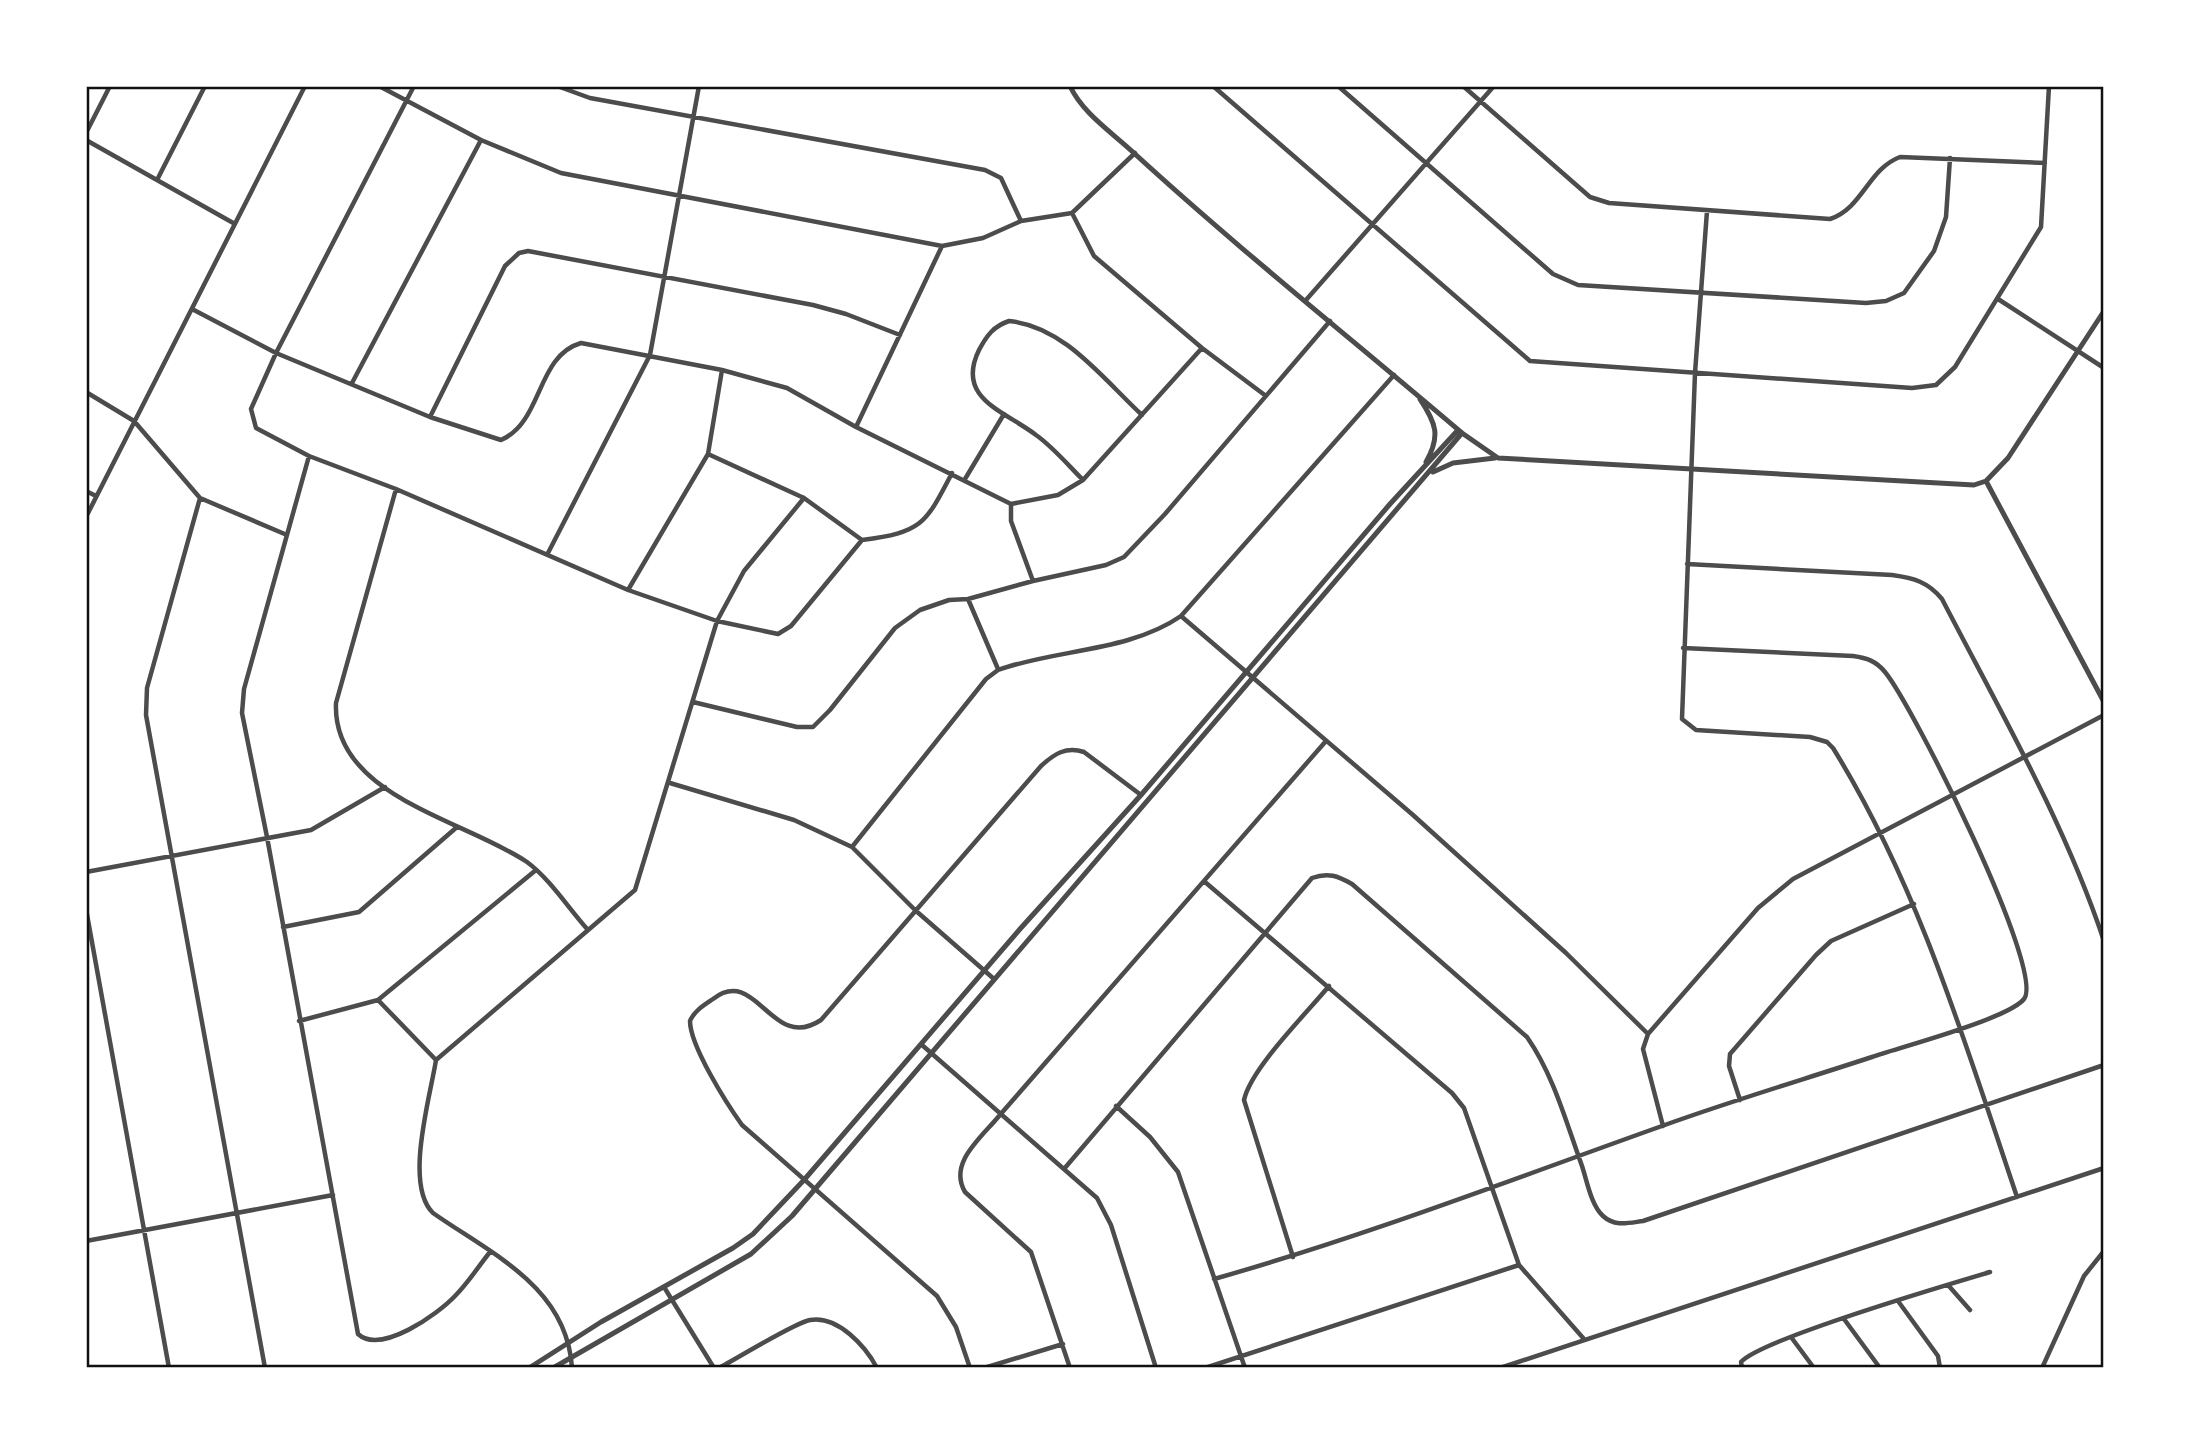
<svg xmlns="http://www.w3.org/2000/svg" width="2190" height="1454" viewBox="0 0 2190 1454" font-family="'Crimson Pro',serif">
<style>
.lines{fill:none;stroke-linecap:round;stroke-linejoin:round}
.minor{stroke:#4c4c4c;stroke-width:4.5}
.tertiary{stroke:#4c4c4c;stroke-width:5}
.neatline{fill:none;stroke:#111;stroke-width:2.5}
</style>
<rect width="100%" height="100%" fill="#fff"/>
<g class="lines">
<!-- minor -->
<path class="minor" d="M379,86L481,140L561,173L942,246L983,238L1021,221L1072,213L1135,153
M414,86L276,353L251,409L256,428L309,456L396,489L628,590L717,621L778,634L791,626L862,540C922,532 925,525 952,473
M557,86L590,98L985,170L1001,178L1021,221
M1213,86L1530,361L1912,388L1936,385L1955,367L2041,227L2049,86
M1338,86L1553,274L1578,285L1866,303L1886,301L1904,293L1934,251L1946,217L1950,158
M1463,86L1590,197L1609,203L1830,219C1863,208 1868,169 1900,157L2045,163
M86,133L110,86
M86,140L235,224
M157,180L205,86
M1707,211L1695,373L1682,719L1696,730L1810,737L1827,742L1833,748C1919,887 1965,1043 2017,1197
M1072,213L1094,256L1202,348L1266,396
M1998,299L2104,368
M1306,300L1494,86
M192,309L276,353L430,417L501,440C543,422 536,356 581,343L722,370L787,388L856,427L1011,504L1058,495L1083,480L1202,348
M352,383L481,140
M86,392L134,421L200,498L287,535
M430,417L505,266L519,253L528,251L813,305L846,314L900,335
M856,427L942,246
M708,454L804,498L862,540
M309,456L244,689L242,713L267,837L358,1334C381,1355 438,1314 455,1296C468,1283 478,1267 490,1252
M965,479L1004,414
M1083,480C1068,465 1053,447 1036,435C1005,411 955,399 979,350C987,335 994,326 1009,321C1064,326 1103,379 1142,415
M396,489L336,703C332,796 465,820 527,862C550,879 569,909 588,930
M86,491L96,496
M200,498L147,688L146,715L265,1368
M1011,504V521L1033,581
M86,517L305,86
M548,553L650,355L699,86
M1687,564L1892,575C1914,578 1928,582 1942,599C2000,711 2064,821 2104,941
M628,590L708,454L722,370
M968,599L998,669
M1181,616L1413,815L1566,953L1648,1034
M693,702L797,727H813L830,710L895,628L920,610L949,600L968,599L1033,581L1106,565L1124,557L1165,514L1330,321
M670,783L794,820L852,847L915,910L994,979
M852,847L986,679L998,670C1056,649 1129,652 1181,616L1394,375
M86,872L311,830L385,787
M1205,882L1452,1093L1464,1108L1519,1265L1584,1339
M86,909L169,1368
M283,927L359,912L457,827
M378,1000L436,1060
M299,1021L378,1000L536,870
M922,1045L1097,1198L1111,1225L1156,1368
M436,1060L635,890L717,621L744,571L804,498
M436,1060C430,1098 404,1185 433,1213C493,1255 567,1287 572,1368
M1740,1100L1729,1066L1730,1054L1816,955L1831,941L1914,904
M1116,1106L1150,1137L1178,1172L1245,1368
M1663,1126L1643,1049L1648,1034L1758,908L1793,879L2104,715
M1064,1169L1312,878C1328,872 1338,876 1352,884L1527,1037C1554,1076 1566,1122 1582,1166C1587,1181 1591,1205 1603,1216C1615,1227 1628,1223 1643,1221L2104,1065
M86,1241L333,1195
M1293,1257L1244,1100C1251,1068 1307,1013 1329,986
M1214,1279C1366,1236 1513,1179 1662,1126C1731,1101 1802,1080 1872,1057C1901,1047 2008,1019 2024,999C2046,971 1913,706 1885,672C1876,661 1867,658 1853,656L1683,648
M1948,1285L1970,1310
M664,1287L714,1368
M1898,1301L1938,1356L1940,1368
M1844,1319L1880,1368
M1791,1337L1814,1368
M719,1368C738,1358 794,1323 810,1320C838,1315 866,1347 877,1368
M970,1368L956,1327L937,1296L742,1125C727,1104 690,1046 690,1021C694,1011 704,1005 713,999C757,965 771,1053 821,1020L1041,766C1054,754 1066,746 1084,752L1141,795
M984,1368L1063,1344
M1070,1368L1031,1252L965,1192C948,1163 981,1138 999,1116L1326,741
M1205,1368L1519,1265
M1500,1368L2104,1168
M1742,1368L1741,1362C1761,1339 1950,1284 1990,1272
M2042,1368L2084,1276L2104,1251"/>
<!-- tertiary -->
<path class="tertiary" d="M1070,86C1083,114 1113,133 1135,154C1241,251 1353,340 1462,433L1498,458L1974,485L1986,481L2008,458L2104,311
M1420,399C1436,423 1441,436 1426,462
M1433,472L1453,463L1495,458
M1986,481L2104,702
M529,1368L601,1322L733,1248L753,1234L804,1180L1020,929L1141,795L1390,504L1458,430
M553,1368L751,1254L792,1216L1462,433"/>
</g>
<!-- border -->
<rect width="2190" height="1454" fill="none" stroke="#ffffff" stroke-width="175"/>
<rect x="88" y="88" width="2014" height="1278" class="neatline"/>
</svg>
